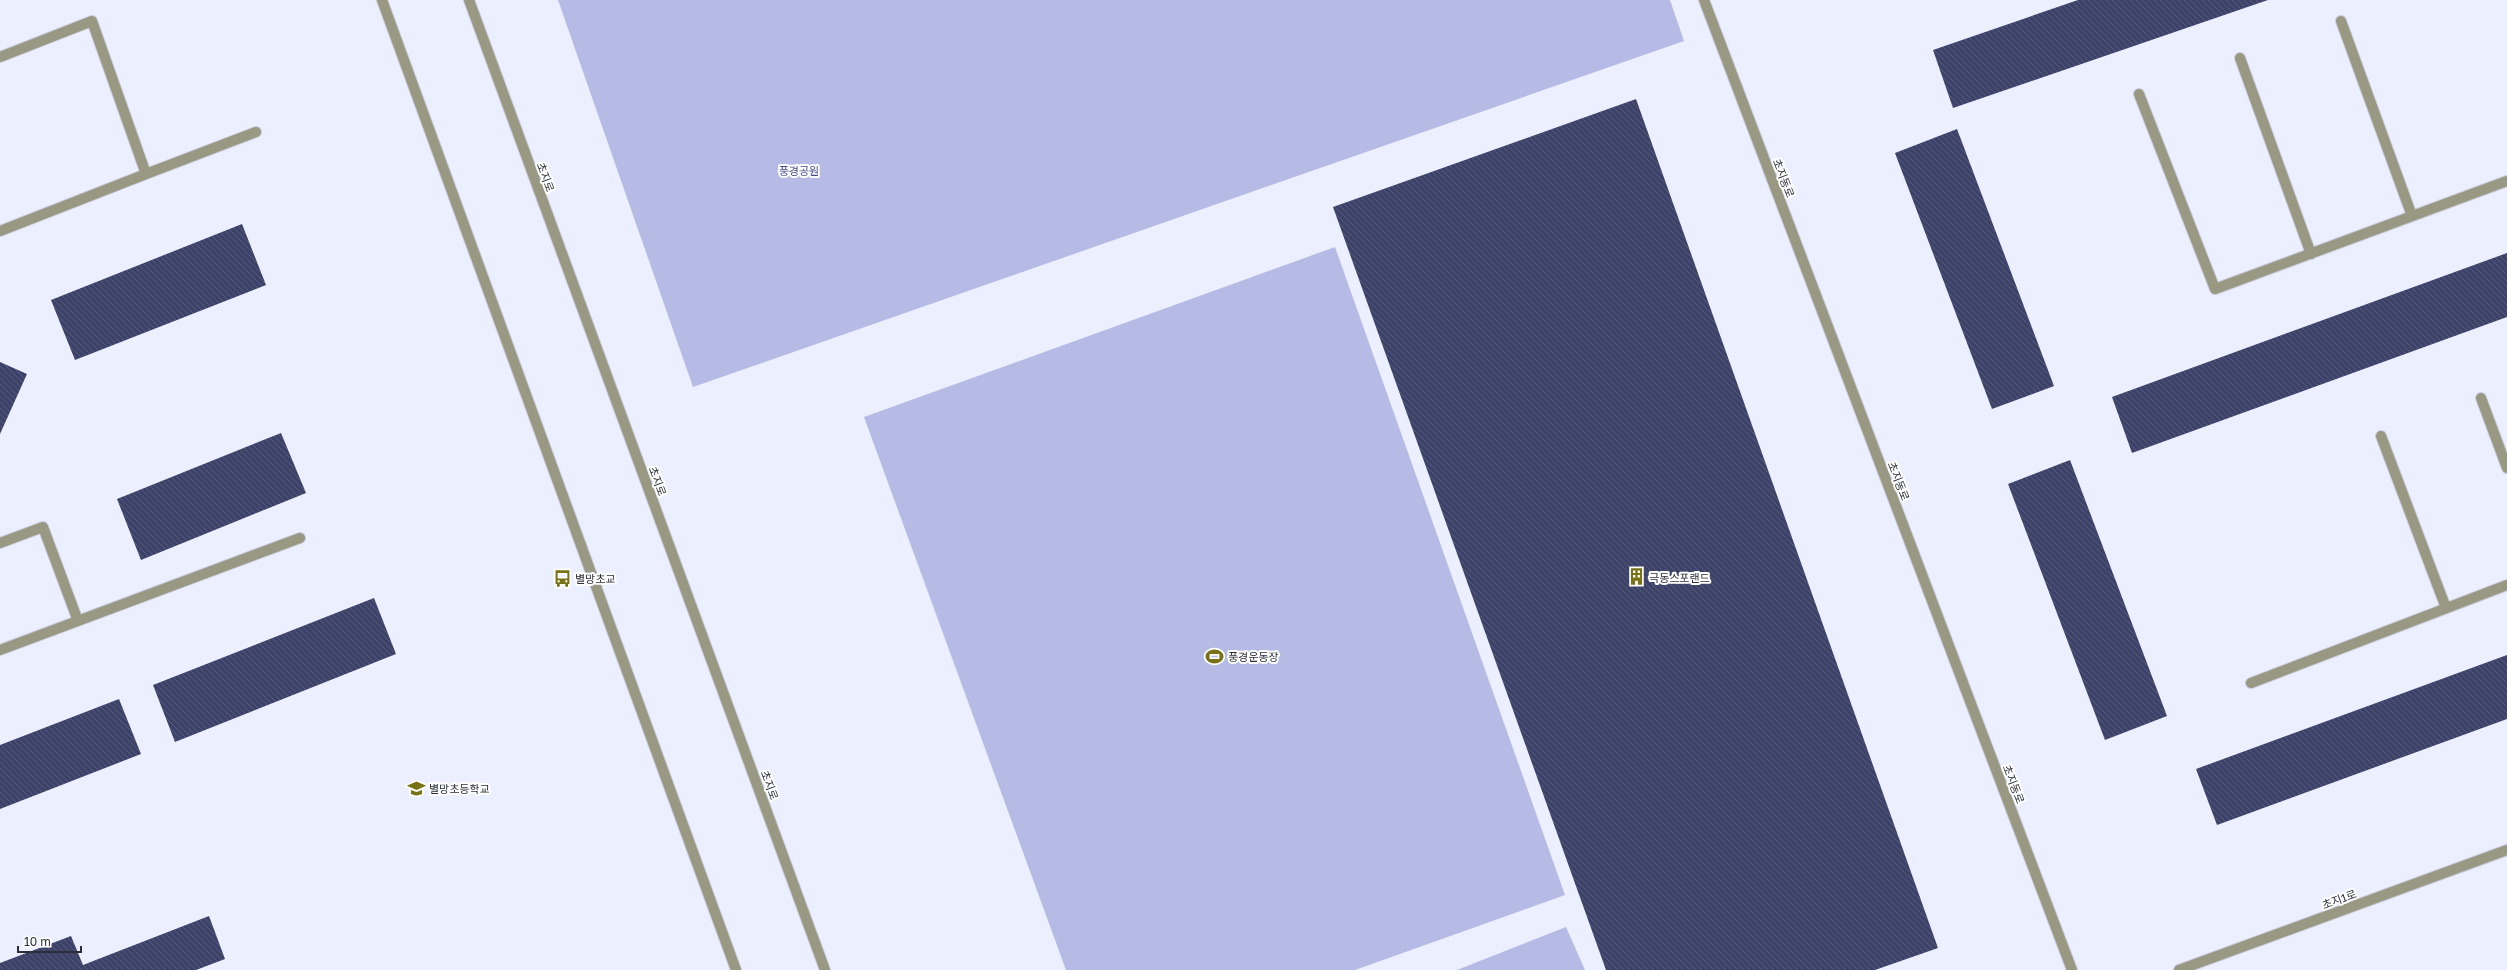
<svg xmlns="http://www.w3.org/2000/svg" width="2507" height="970" viewBox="0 0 2507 970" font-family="'Golos Text','Noto Sans KR',sans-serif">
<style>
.park{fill:#b5bbe5}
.building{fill:url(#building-back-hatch)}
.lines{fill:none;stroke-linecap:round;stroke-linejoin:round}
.service-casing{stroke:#c9ccdb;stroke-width:12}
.tertiary-casing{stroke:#c9ccdb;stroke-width:12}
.service{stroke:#989883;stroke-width:10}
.tertiary{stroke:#989883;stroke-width:10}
.labels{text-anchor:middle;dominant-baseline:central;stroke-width:4;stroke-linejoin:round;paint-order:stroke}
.park-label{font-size:11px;fill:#464c87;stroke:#fdfefd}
.street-label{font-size:11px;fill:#2c2d37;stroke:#fdfefd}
.poi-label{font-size:11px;fill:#2c2d37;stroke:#fdfefd;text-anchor:start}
</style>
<defs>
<pattern id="building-back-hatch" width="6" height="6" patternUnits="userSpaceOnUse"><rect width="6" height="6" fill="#3d4269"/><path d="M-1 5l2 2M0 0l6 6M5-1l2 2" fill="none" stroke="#575b7b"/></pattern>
</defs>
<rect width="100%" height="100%" fill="#ecefff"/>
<!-- park -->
<path class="park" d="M558,0H1670L1684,41L693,387Z
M1335,247L1565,895L1355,970H1066L864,417Z
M1566,927L1585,970H1457Z"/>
<!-- building -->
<path class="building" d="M2078,0H2268L1953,108L1933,50Z
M1636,99L1938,948L1875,970H1606L1333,207Z
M1957,129L2054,386L1992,409L1895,153Z
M242,224L266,285L75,360L51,300Z
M2507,253V317L2132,453L2112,397Z
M0,362L27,374L0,434Z
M281,433L306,493L141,560L117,499Z
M2070,460L2167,716L2105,740L2008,484Z
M374,598L396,654L175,742L153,685Z
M2507,655V719L2217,825L2196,769Z
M119,699L141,754L0,809V745Z
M209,916L225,959L196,970H0V963L71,936L83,965Z"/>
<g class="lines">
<defs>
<path id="service" d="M2341,21L2412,216
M0,57L92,21L146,174L0,231
M2240,58L2311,254
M2139,94L2215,289L2507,181
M146,174L256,132
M2481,398L2507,468
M2381,436L2446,608
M0,543L43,527L78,621
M0,650L300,538
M2251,683L2507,585"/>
<path id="tertiary" d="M382,0L736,970
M469,0L825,970
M1704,0L2072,970
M2179,970L2507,850"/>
</defs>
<!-- service casing -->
<use href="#service" class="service-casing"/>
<!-- tertiary casing -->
<use href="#tertiary" class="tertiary-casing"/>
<!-- service -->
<use href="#service" class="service"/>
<!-- tertiary -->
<use href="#tertiary" class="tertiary"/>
</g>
<!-- icons -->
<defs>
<symbol id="building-bare" viewBox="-9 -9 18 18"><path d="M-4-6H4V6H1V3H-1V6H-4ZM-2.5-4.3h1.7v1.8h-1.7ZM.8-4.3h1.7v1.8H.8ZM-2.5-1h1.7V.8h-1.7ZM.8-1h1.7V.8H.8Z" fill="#797317" stroke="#fdfefd" stroke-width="2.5" paint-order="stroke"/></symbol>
<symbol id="bus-bare" viewBox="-9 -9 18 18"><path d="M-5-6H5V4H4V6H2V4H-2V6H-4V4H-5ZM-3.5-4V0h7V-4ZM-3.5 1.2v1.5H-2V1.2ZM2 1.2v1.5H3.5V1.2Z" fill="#797317" stroke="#fdfefd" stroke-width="2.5" paint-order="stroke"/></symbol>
<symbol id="stadium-bare" viewBox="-9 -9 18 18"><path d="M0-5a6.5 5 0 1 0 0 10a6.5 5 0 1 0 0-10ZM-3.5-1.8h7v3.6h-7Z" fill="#797317" stroke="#fdfefd" stroke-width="2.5" paint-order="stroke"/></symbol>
<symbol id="school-bare" viewBox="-9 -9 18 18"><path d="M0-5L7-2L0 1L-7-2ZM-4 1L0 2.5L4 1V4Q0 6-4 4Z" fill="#797317" stroke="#fdfefd" stroke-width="2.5" paint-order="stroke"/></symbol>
</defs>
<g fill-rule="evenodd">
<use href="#building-bare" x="1624" y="564" width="25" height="25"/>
<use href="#bus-bare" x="550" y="566" width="25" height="25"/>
<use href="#stadium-bare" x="1202" y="644" width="25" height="25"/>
<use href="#school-bare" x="404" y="776" width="25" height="25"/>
</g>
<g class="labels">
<!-- park labels -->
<g class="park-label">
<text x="799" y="170">풍경공원</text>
</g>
<!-- street labels -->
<g class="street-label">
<text transform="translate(546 177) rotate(70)">초지로</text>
<text transform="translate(1784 178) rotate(69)">초지동로</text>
<text transform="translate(658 481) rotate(70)">초지로</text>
<text transform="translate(1899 481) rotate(69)">초지동로</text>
<text transform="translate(2014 784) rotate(69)">초지동로</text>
<text transform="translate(770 785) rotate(70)">초지로</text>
<text transform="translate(2339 899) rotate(-20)">초지1로</text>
</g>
<!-- poi labels -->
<g class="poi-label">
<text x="1649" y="577">극동스포랜드</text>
<text x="575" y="578">별망초교</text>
<text x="1228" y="656">풍경운동장</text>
<text x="429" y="788">별망초등학교</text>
</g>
</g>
<!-- scale -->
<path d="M18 946v6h63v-6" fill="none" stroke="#2c2d37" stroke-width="2"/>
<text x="24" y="946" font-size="12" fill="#2c2d37" stroke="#fdfefd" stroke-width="3" paint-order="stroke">10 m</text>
</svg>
